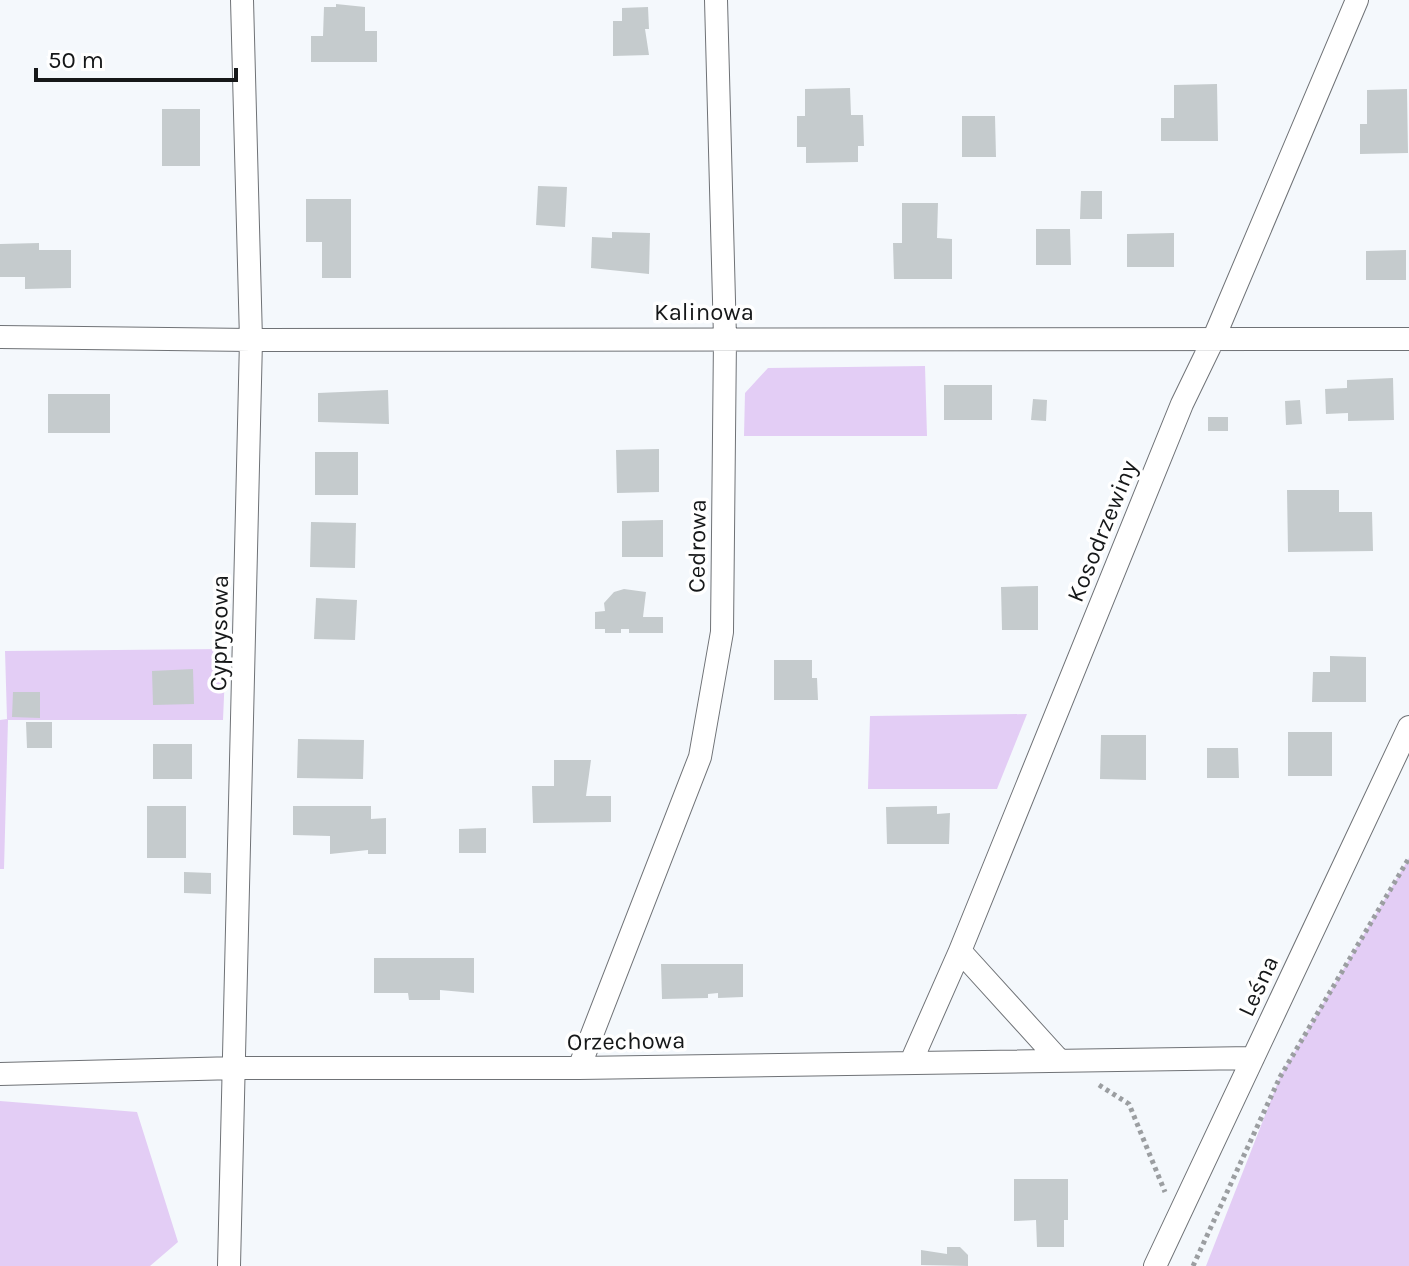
<svg xmlns="http://www.w3.org/2000/svg" width="1409" height="1266" viewBox="0 0 1409 1266" font-family="Karla,sans-serif">
<style>
.green{fill:#e3cdf5}
.building{fill:#c5cbcd}
.lines{fill:none;stroke-linecap:round;stroke-linejoin:round}
.minor-casing{stroke:#6f7276;stroke-width:24}
.path{stroke:#9b9ea1;stroke-width:5;stroke-dasharray:4 4;stroke-linecap:butt}
.minor{stroke:#fff;stroke-width:22}
.labels{text-anchor:middle;dominant-baseline:central;stroke-width:7;stroke-linejoin:round;paint-order:stroke}
.street-label{font-size:24px;fill:#161819;stroke:#fff}
</style>
<rect width="100%" height="100%" fill="#f4f8fc"/>
<!-- green -->
<path class="green" d="M925,366L927,436H744L745,393L768,368Z
M226,649L223,720H8L4,869H0V720L7,719L5,651Z
M1027,714L997,789H868L870,716Z
M1409,858V1266H1206L1280,1077Z
M0,1101L137,1112L178,1242L150,1266H0Z"/>
<!-- building -->
<path class="building" d="M336,4L365,7V31H377V62H311V36H323L324,7H336Z
M648,7L649,29H645L649,55L613,56V21H622V8Z
M1217,84L1218,141H1161V118H1174V85Z
M850,88L851,115H863L864,146H858V162L806,163V147H797V116H805V89Z
M1407,89L1408,153L1360,154V124H1367V90Z
M162,109H200V166H162Z
M962,116H995L996,157H962Z
M538,186L567,187L565,227L536,225Z
M1081,191H1102V219H1080Z
M306,199H351V278H322V242H306Z
M902,203H938L937,238L952,239V279H894L893,243H902Z
M1036,229H1070L1071,265H1036Z
M612,232L650,233L649,274L591,268L592,237L612,238Z
M1174,233V267H1127V234Z
M39,243V250H71V288L25,289V277H0V244Z
M1406,250V280H1366V251Z
M1393,378L1394,420L1348,421V413L1326,414L1325,389L1347,388V380Z
M944,385H992V420H944Z
M388,390L389,424L318,422V393Z
M48,394H110V433H48Z
M1033,399L1047,400L1046,421L1031,420Z
M1300,400L1302,424L1286,425L1285,401Z
M1208,417H1228V431H1208Z
M659,449V492L617,493L616,450Z
M315,452H358V495H315Z
M1287,490H1339V512H1372L1373,551L1288,552Z
M663,520V557H622V521Z
M311,522L356,523L355,568L310,567Z
M1038,586V630H1002L1001,587Z
M624,589L646,592L643,617H663V633H629V629H621V633H605V629H595V612L605,611L604,603L614,592Z
M316,598L357,600L355,640L314,639Z
M1330,656L1366,657V702H1312L1313,672H1330Z
M774,660H812V678H817L818,700H774Z
M193,669L194,704L153,705L152,671Z
M13,692H40V718L12,717Z
M26,722H52V748H27Z
M1288,732H1332V776H1288Z
M1101,735H1146V780L1100,779Z
M298,739L364,740L363,779L297,778Z
M153,744H192V779H153Z
M1207,748H1238L1239,778H1207Z
M554,760H591L586,796H611V822L533,823L532,786H554Z
M147,806H186V858H147Z
M293,806H371V819L386,818V854H368V850L330,854V836L293,835Z
M937,806V814L950,813L949,844H887L886,807Z
M486,828V853H459V829Z
M184,872L211,873V894L184,893Z
M374,958H474V993L440,990V1000H409L408,993H374Z
M661,964H743V997L718,998V993L708,994V998L662,999Z
M1014,1179H1068V1220H1064V1247H1037L1036,1220L1014,1221Z
M947,1247H960L968,1255V1266L921,1265V1250L947,1254Z"/>
<g class="lines">
<defs>
<path id="minor" d="M0,337L251,340L1409,339
M1058,1059L960,951L1182,404L1213,340L1357,0
M911,1062L960,951
M579,1068L700,757L722,632L725,338L716,0
M0,1074L237,1068H579L1253,1058
M229,1266L251,340L242,0
M1155,1266L1409,727"/>
</defs>
<!-- minor casing -->
<use href="#minor" class="minor-casing"/>
<!-- path -->
<path class="path" d="M1099,1085L1129,1104L1165,1192
M1193,1266L1280,1077L1409,858"/>
<!-- minor -->
<use href="#minor" class="minor"/>
</g>
<g class="labels">
<!-- street labels -->
<g class="street-label">
<text x="704" y="312">Kalinowa</text>
<text transform="translate(1102 531) rotate(-68)">Kosodrzewiny</text>
<text transform="translate(697 546) rotate(-89)">Cedrowa</text>
<text transform="translate(219 633) rotate(-89)">Cyprysowa</text>
<text transform="translate(1258 986) rotate(-65)">Leśna</text>
<text transform="translate(626 1041) rotate(-1)">Orzechowa</text>
</g>
</g>
<!-- scale -->
<path d="M36 68v12h200v-12" fill="none" stroke="#161819" stroke-width="4"/>
<text x="48" y="68" font-size="24" fill="#161819" stroke="#ffffff" stroke-width="6" paint-order="stroke">50 m</text>
</svg>
